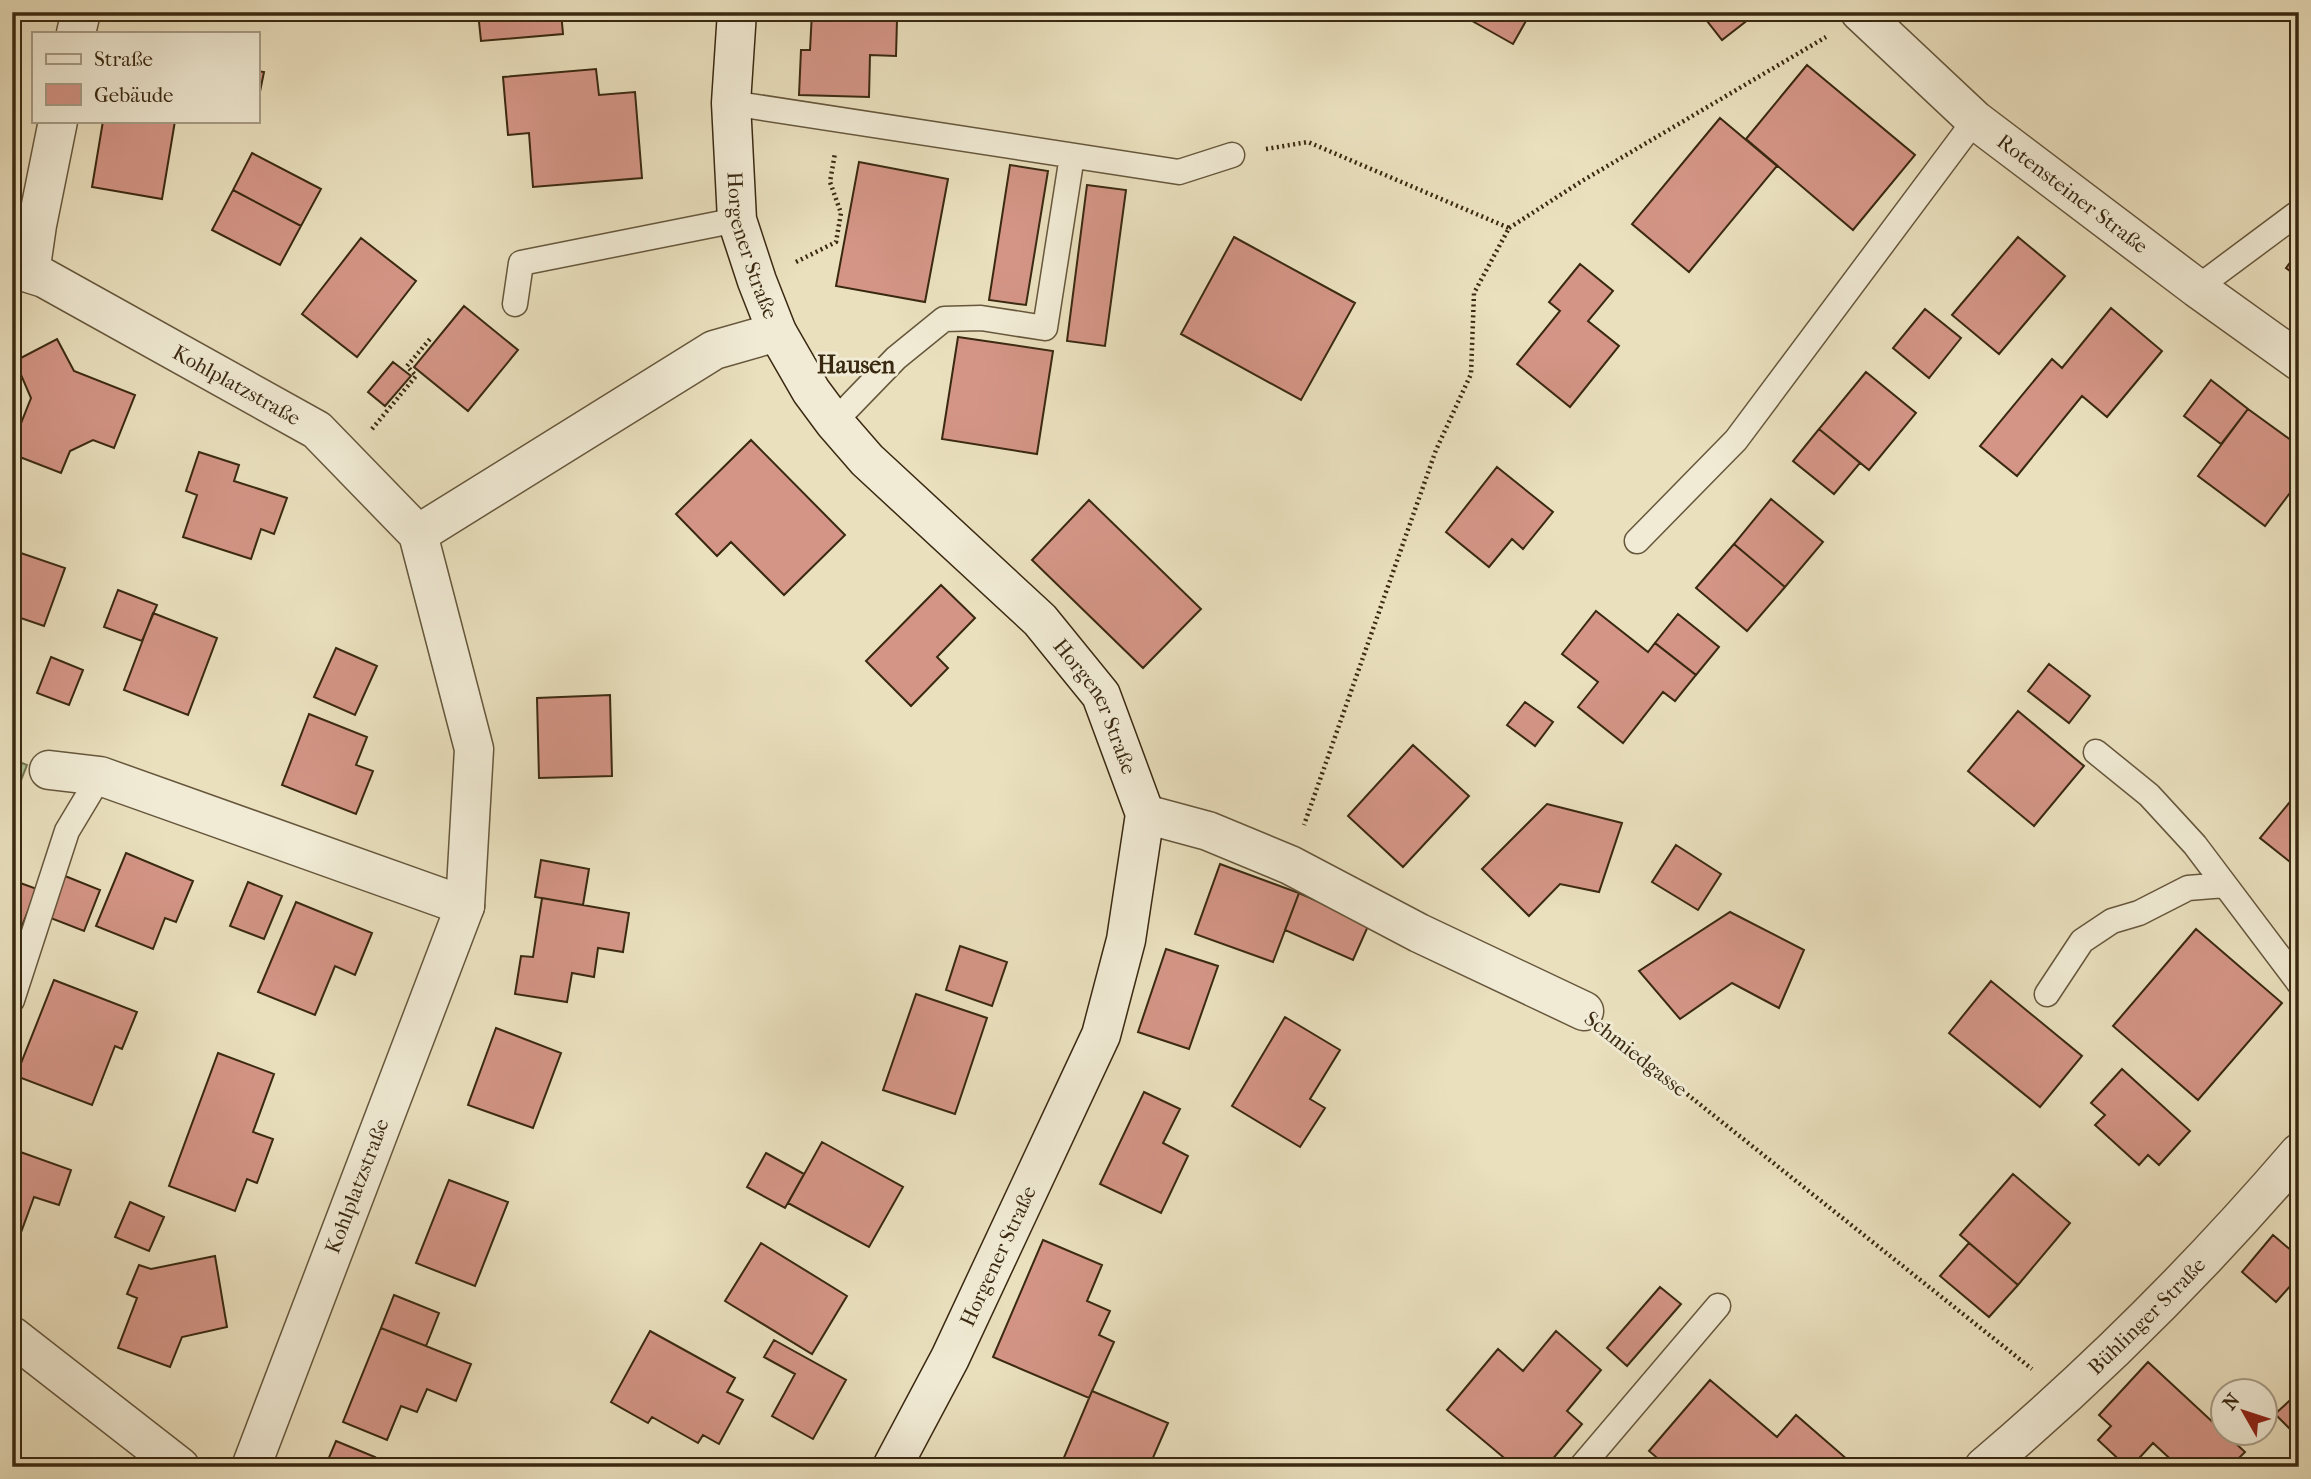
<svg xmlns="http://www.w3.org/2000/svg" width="2311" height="1479" viewBox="0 0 2311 1479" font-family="'IM FELL French Canon',serif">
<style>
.green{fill:#b0c396;stroke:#757654;stroke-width:2}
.building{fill:#d49586;stroke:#3a2911;stroke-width:2}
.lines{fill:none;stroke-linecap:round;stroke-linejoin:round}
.lane-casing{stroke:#66573c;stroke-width:27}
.street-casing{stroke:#66573c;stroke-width:41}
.secondary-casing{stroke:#3a2911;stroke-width:41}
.path{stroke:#3a2911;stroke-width:4.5;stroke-dasharray:2 3.5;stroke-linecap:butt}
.lane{stroke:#f1ebd5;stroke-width:24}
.street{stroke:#f1ebd5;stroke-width:38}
.secondary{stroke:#f1ebd5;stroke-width:38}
.labels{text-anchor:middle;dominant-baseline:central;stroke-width:6;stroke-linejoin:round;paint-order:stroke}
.street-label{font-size:21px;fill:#3a2911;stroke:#f1ebd5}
.quarter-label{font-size:24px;font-weight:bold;fill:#3a2911;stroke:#f1ebd5}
</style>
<rect width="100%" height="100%" fill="#eae0be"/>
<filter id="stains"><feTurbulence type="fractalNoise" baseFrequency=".00286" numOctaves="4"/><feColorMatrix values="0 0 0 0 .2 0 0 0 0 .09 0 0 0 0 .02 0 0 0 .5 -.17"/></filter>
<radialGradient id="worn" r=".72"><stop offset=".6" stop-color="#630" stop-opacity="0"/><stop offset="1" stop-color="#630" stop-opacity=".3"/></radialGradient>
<!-- green -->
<path class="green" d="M12,759L27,765L12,803Z"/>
<!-- building -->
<path class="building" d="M478,12H561L563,34L481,41Z
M812,12H874V19L897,20L896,56L870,55L869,97L799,95L801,50H810Z
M1468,12H1531L1513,44L1465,17Z
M1700,12H1758L1722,40Z
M1807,65L1915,155L1853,230L1746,139Z
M596,69L599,95L635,92L642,178L533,187L529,133L508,135L503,77Z
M257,71L264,72L257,106Z
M1720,118L1777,166L1689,272L1632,224Z
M103,121H175L162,199L92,187Z
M252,153L321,189L301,226L233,190Z
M859,162L948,179L925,302L836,286Z
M1010,165L1048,171L1026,305L989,300Z
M1087,185L1126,190L1105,346L1067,341Z
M233,190L301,226L280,265L212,230Z
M1234,237L1355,303L1301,400L1181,334Z
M2018,237L2065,276L1999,354L1952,315Z
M361,238L416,281L357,357L302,314Z
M2299,251V278L2286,268Z
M1580,264L1613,291L1588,321L1619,346L1570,407L1517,364L1560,311L1549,302Z
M464,306L518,350L468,411L414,367Z
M2111,308L2162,351L2107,417L2082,396L2017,476L1980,446L2052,359L2062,368Z
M1925,309L1961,338L1929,378L1893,348Z
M958,337L1053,351L1037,454L942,439Z
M57,339L74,371L135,395L114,448L93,440L70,451L61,473L12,454V446L31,398L15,361Z
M393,362L411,376L385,406L368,392Z
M1866,372L1916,413L1869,470L1819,429Z
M2211,380L2248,409L2221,444L2184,416Z
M2248,409L2299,446V481L2265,526L2198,476Z
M1819,429L1860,463L1834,494L1793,461Z
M751,440L845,535L784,595L731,542L717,556L676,514Z
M199,452L239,465L234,481L287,498L274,534L261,529L251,559L183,537L197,495L186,491Z
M1497,467L1553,512L1523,549L1512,539L1489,567L1446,532Z
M1771,499L1823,542L1785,587L1734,544Z
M1089,500L1201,609L1143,668L1032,560Z
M1734,544L1785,587L1747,631L1696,588Z
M12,550L65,568L44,626L12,615Z
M941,585L975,618L937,657L948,668L911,706L866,661Z
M118,590L157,605L142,641L104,627Z
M1596,611L1648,652L1655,643L1696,675L1675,701L1663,692L1623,743L1578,707L1598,682L1562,654Z
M153,613L217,638L188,715L124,690Z
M1678,614L1719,647L1696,675L1655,643Z
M336,648L377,666L355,715L314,697Z
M51,657L83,670L69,705L37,693Z
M2049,664L2090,696L2069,723L2028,691Z
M610,695L612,776L539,778L537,698Z
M1525,702L1553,722L1535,746L1507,725Z
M2018,711L2084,766L2034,826L1968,771Z
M309,714L367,737L356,765L373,771L356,814L282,785Z
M1413,745L1469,796L1403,867L1348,816Z
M12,762L21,766L14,781L12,780Z
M2299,791V869L2260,838Z
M1547,804L1622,823L1599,892L1560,884L1529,916L1482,869Z
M1676,845L1721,874L1698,910L1652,882Z
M126,853L193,881L176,922L165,918L153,949L96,926Z
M541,860L589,869L583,905L535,897Z
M1220,864L1299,893L1273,962L1195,934Z
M65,876L100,890L84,931L48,917Z
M12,880L37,889L22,926L12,922Z
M248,882L282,896L264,939L230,926Z
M1299,893L1369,924L1353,960L1285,930Z
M542,898L629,913L623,952L598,948L594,977L572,973L567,1002L515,994L521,956L533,957Z
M296,902L372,933L355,975L335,966L315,1015L258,992Z
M1730,912L1804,950L1779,1008L1732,983L1680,1019L1639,971Z
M2196,929L2282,1003L2198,1100L2113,1026Z
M960,946L1007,962L992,1006L946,990Z
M1166,949L1218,966L1189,1049L1138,1032Z
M54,980L137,1012L122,1049L115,1046L92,1105L16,1076Z
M1991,981L2082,1056L2040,1107L1949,1033Z
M916,994L987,1018L955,1114L883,1090Z
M1285,1017L1340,1050L1310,1099L1325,1108L1300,1147L1232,1106Z
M496,1028L561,1053L533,1128L468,1105Z
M218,1053L274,1074L253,1132L273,1139L257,1183L247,1179L235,1211L169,1186Z
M2122,1069L2190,1131L2159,1165L2148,1155L2139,1165L2095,1125L2105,1115L2091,1103Z
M1144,1092L1180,1109L1163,1143L1188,1156L1161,1213L1100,1184Z
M822,1142L903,1187L869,1247L788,1203Z
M12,1149L71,1170L59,1205L34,1197L16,1246L12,1245Z
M766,1153L804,1174L785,1208L747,1187Z
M2013,1174L2070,1223L2018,1285L1960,1235Z
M449,1180L508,1202L475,1286L416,1263Z
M130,1202L164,1217L149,1251L115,1237Z
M2273,1235L2299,1257V1276L2276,1302L2242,1272Z
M1043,1240L1102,1265L1087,1301L1110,1311L1099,1335L1114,1342L1089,1398L993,1357Z
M761,1243L847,1296L812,1354L725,1301Z
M1969,1243L2018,1285L1989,1317L1940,1276Z
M215,1256L227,1327L182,1337L170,1367L118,1348L137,1298L127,1294L139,1265L151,1269Z
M1660,1287L1681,1304L1627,1366L1607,1348Z
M394,1295L439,1313L426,1346L381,1328Z
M381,1328L471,1364L456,1401L427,1389L417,1412L401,1406L387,1440L343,1422Z
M650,1331L735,1378L727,1392L743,1400L719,1444L703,1435L698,1443L652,1417L648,1423L611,1402Z
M1556,1331L1601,1370L1567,1411L1582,1424L1546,1467H1515L1447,1410L1498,1349L1523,1371Z
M774,1340L846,1380L813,1439L772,1416L795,1374L764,1357Z
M2148,1362L2245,1452L2230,1467H2179L2153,1443L2131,1467H2127L2098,1440L2111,1426L2099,1415Z
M1710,1380L1777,1437L1796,1415L1848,1460L1842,1467H1668L1649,1451Z
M1092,1391L1168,1423L1149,1467H1060Z
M2299,1392V1438L2275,1414Z
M336,1441L375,1457L370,1467H325Z"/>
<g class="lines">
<defs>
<path id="lane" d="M731,103L1179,172L1232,155
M2197,288L2299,212
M515,304L521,263L737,220
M834,422L896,358L944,319L981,318L1045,328L1072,156
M1637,541L1736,440L1975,120
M2096,752L2149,795L2195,845L2299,983
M2047,994L2082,941L2112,921L2139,913L2188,888L2225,885
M12,1000L67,831L100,776
M1581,1467L1718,1306"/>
<g id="street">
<path id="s1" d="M1860,12L1975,120L2197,288L2299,361"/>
<path d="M76,33L81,12"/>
<path id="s2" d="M12,268L44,278L317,430L418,534L474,749L465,906L251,1467"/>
<path d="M30,273L37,225L58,121"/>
<path d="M418,534L714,350L777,332"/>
<path d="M49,770L100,776L465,906"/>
<path d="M1145,814L1208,831L1290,865L1419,933L1584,1011"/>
<path d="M12,1336L180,1467"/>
<path id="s3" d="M1984,1467C2097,1371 2202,1266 2299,1153"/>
</g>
<g id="secondary">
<path id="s4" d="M737,12L731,103L737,220L757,281L777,332L811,391L834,422L867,460L1040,620L1101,695L1145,814L1126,940L1101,1035L950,1358L892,1467"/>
</g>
</defs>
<!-- lane casing -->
<use href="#lane" class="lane-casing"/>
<!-- street casing -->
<use href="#street" class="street-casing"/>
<!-- secondary casing -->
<use href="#secondary" class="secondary-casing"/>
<!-- path -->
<path class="path" d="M1266,149L1308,142L1509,228L1474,293L1471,374L1436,450L1304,825
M1509,228L1582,181L1826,37
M796,262L836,242L841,213L830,182L835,153
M372,429L416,376L407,366L430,339
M1614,1036L2032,1369"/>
<!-- lane -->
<use href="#lane" class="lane"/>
<!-- street -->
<use href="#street" class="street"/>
<!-- secondary -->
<use href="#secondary" class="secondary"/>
</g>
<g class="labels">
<!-- street labels -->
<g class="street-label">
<text stroke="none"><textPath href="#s1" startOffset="280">Rotensteiner Straße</textPath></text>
<text stroke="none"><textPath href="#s4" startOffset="236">Horgener Straße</textPath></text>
<text stroke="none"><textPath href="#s2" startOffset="254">Kohlplatzstraße</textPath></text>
<text stroke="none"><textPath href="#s4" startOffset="824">Horgener Straße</textPath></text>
<text transform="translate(1636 1054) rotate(38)">Schmiedgasse</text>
<text transform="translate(357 1186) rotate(-69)">Kohlplatzstraße</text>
<text transform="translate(998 1256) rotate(-65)">Horgener Straße</text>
<text stroke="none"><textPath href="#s3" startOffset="222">Bühlinger Straße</textPath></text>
</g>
<!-- quarter labels -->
<g class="quarter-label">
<text x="856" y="365">Hausen</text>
</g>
</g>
<!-- margin -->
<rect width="2311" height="1479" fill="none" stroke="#eae0be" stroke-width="42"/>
<rect x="14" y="14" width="2283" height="1451" fill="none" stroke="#3a2911" stroke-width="3.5"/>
<rect x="21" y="21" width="2269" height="1437" fill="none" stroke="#3a2911" stroke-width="2"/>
<!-- legend -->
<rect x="32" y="32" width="228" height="91" fill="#f1ebd5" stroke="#a89d87" stroke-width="2"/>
<rect x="46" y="54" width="35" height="10" fill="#f1ebd5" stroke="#a89d87" stroke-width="2"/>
<text x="94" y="66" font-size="21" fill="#3a2911">Straße</text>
<rect x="46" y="84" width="35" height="21" fill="#d49586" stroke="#a89d87" stroke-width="2"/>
<text x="94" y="102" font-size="21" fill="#3a2911">Gebäude</text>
<!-- north arrow -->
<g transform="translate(2244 1412) rotate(309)"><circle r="33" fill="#f1ebd5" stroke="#a89d87" stroke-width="2"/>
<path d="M0-5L12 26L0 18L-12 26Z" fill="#8f2418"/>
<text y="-10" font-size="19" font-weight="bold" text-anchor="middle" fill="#3a2911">N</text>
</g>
<rect width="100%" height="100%" filter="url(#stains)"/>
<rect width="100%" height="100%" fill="url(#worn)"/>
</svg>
